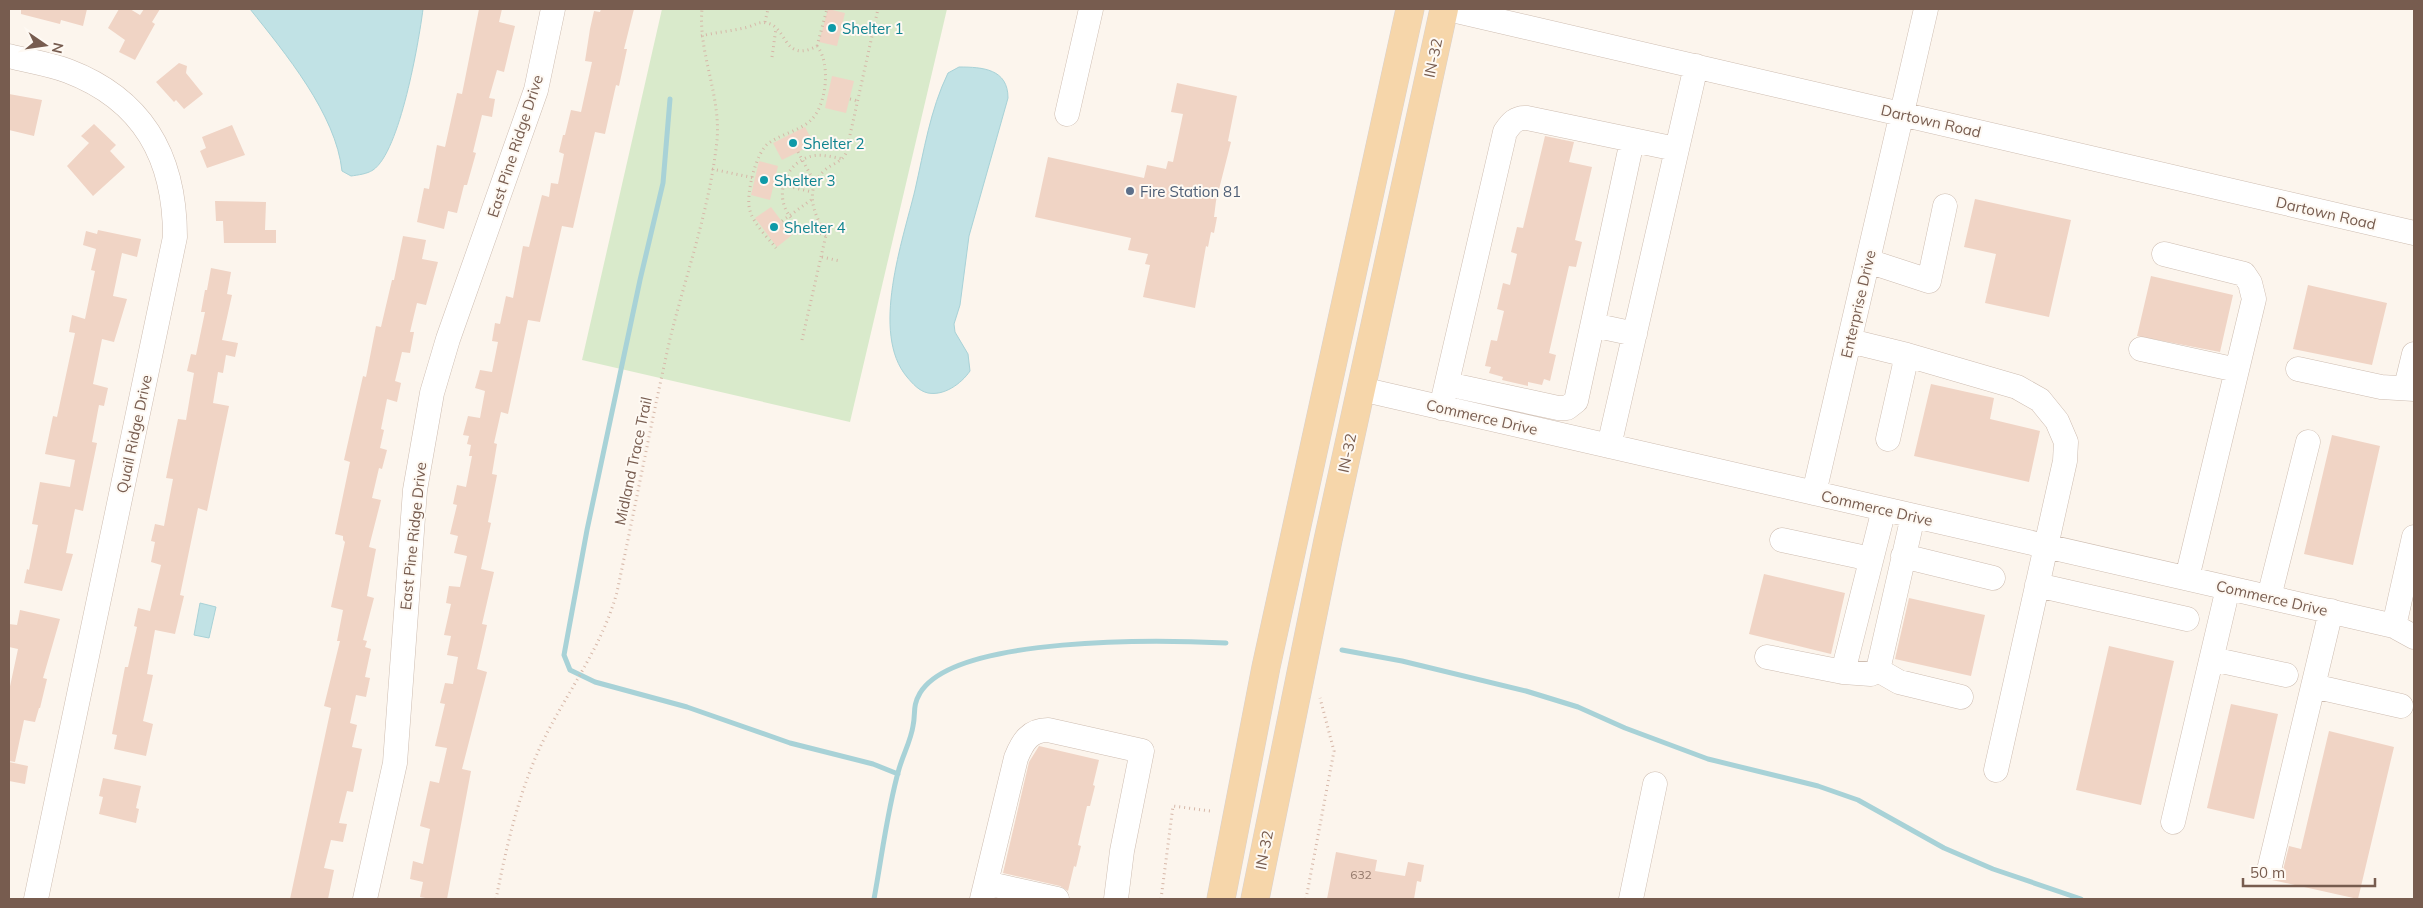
<svg xmlns="http://www.w3.org/2000/svg" width="2423" height="908" viewBox="0 0 2423 908" font-family="Mulish,sans-serif">
<style>
.green{fill:#d9eacb}
.water{fill:#c1e2e5;stroke:#a8d2d7}
.lines{fill:none;stroke-linecap:round;stroke-linejoin:round}
.stream{stroke:#a8d2d7;stroke-width:5}
.building{fill:#f0d4c5}
.minor-casing{stroke:#cebdb1;stroke-width:25}
.major-casing{stroke:#d9d1ce;stroke-width:29}
.path{stroke:#d6b7a8;stroke-width:3;stroke-dasharray:1 4;stroke-linecap:butt}
.minor{stroke:#fff;stroke-width:24}
.major{stroke:#f6d6aa;stroke-width:28}
.culture-dot{fill:#0f9aa8;stroke:#fef9f3;stroke-width:2}
.service-dot{fill:#5c6f8a;stroke:#fef9f3;stroke-width:2}
.labels{text-anchor:middle;dominant-baseline:central;stroke-width:4;stroke-linejoin:round;paint-order:stroke}
.number-label{font-size:12px;fill:#957a6c}
.culture-label{font-size:15px;fill:#0d838f;stroke:#fef9f3;text-anchor:start}
.street-label{font-size:15px;fill:#775c4f;stroke:#fef9f3}
.service-label{font-size:15px;fill:#4e5e75;stroke:#fef9f3;text-anchor:start}
</style>
<rect width="100%" height="100%" fill="#fcf5ed"/>
<!-- green -->
<path class="green" d="M662,9H947L850,422L582,360Z"/>
<!-- water -->
<path class="water" d="M250,9H423C419,41 400,152 373,170C367,174 358,175 351,176L342,171C336,114 285,53 250,9Z
M959,67C983,67 1008,69 1008,98L969,236L960,305L954,324L955,332L968,354L970,371C961,384 944,396 928,393C919,391 913,384 907,377C870,333 903,240 915,190C924,151 930,110 948,73Z
M200,603L216,607L209,638L194,635Z"/>
<g class="lines">
<!-- stream -->
<path class="stream" d="M670,99L663,183L640,280L587,530L564,655L570,670L595,682L687,707L790,743L873,764L898,774
M1342,650L1402,661L1526,691L1578,707L1625,728L1708,759L1818,786L1858,800L1944,848L1993,869L2081,899
M874,899C882,856 887,811 899,769C903,755 911,740 913,726C916,712 912,707 920,693C955,635 1163,640 1226,643"/>
</g>
<!-- building -->
<path class="building" d="M21,9H87L83,26L61,20L60,24L21,14Z
M119,9H130L140,15L144,9H160L152,22L155,24L135,60L119,52L125,40L108,28Z
M479,9H502L499,22L515,26L504,72L497,70L489,98L495,99L492,117L482,115L473,152L476,153L467,185H464L457,213L448,211L444,229L417,222L424,188L429,189L437,145L445,147L457,93L462,94Z
M601,9H634L624,49H627L619,86L616,85L605,134L595,132L573,228L562,226L540,322L528,320L508,414L501,412L494,443L497,444L492,474L497,475L488,522L491,523L481,569L494,572L482,624L487,625L477,669L487,672L462,769L471,771L447,899H431L420,897L423,882L410,879L413,861L423,864L430,829L420,826L430,781L439,783L447,748L435,746L445,704L440,703L445,683L453,684L458,657L447,655L451,636L444,635L451,604L446,603L449,586L460,587L467,556L454,553L458,536L450,534L457,505L453,504L457,485L466,487L472,456H469L471,445L467,444L469,436L463,435L468,416L480,418L485,391L475,388L480,370L492,372L498,342L492,341L495,323L500,324L506,296L513,298L523,246L529,247L542,195L549,197L551,183L558,184L564,154L559,152L563,135H565L571,110L581,112L592,62L585,61L590,29L594,11L600,12Z
M828,9L845,13L837,46L819,42Z
M179,63L187,66L186,73L203,94L184,109L176,100L174,102L156,82Z
M832,76L854,81L846,113L825,108Z
M1177,83L1237,96L1228,141L1231,142L1216,201L1214,217H1217L1214,233L1211,232L1208,247L1206,246L1195,308L1143,297L1150,265L1145,264L1148,254L1128,250L1131,238L1035,217L1048,157L1144,178L1147,165L1166,169L1168,161L1173,162L1183,114L1171,112Z
M9,94L42,100L34,136L9,130Z
M94,124L116,145L110,151L125,167L93,196L67,166L89,143L81,136Z
M232,125L245,155L207,168L200,151L206,148L202,137Z
M805,127L814,144L782,160L773,143Z
M1545,136L1574,142L1569,162L1592,167L1575,240L1582,242L1576,267L1569,266L1549,353L1556,355L1550,381L1544,379L1542,385L1528,382V386L1502,380L1503,377L1489,373L1491,367L1485,366L1491,340L1497,341L1504,311L1497,309L1503,283L1510,285L1517,254L1511,252L1517,227L1523,228Z
M759,161L778,166L770,200L751,195Z
M1975,199L2071,220L2049,317L1985,303L1996,254L1964,247Z
M215,201L266,202L265,230H276V243H224L223,221H216Z
M771,207L792,235L777,247L755,218Z
M98,230L141,239L137,257L122,253L113,296L127,299L114,342L102,339L93,384L108,388L104,406L99,405L92,442L97,443L83,511L75,509L66,553L73,554L62,591L24,583L27,569L29,570L38,525L32,524L40,482L70,487L75,460L45,454L53,416L57,417L75,333L69,332L72,315L85,319L95,271L91,270L96,249L83,245L86,231L97,234Z
M403,236L426,240L422,259L438,262L426,305L417,303L410,332H414L410,353L402,352L395,381L401,383L397,402L387,399L381,429L384,430L380,448L387,450L382,469L379,468L372,498L381,500L369,547L376,549L367,596L374,598L363,640L367,641L365,647L371,649L365,677L370,678L366,697L356,695L350,723L357,725L352,747L362,749L353,792L347,791L339,823L347,824L343,842L331,840L324,868L334,870L328,899H290L331,708L324,706L340,641H337L343,610L331,607L345,542L343,540V536L335,534L350,462L344,460L363,376L366,377L376,326L381,327L392,280H394Z
M211,268L231,272L227,294L232,295L222,340L238,343L235,357L226,355L223,373L218,372L213,403L229,406L207,511L198,508L180,595L184,596L175,634L155,630L147,674L153,675L143,721L153,724L146,756L114,749L117,735L112,734L125,667H128L137,627L134,626L138,608L150,611L161,565L151,562L155,542L151,541L155,524L164,526L173,479L166,478L178,419L186,420L194,373L187,371L191,354L196,355L205,312H201L205,290H207Z
M2151,276L2233,295L2220,352L2137,336Z
M2308,285L2387,303L2372,365L2293,349Z
M1931,384L1994,398L1990,419L2040,431L2029,482L1914,456Z
M2332,435L2380,446L2353,565L2304,554Z
M1764,574L1845,593L1831,654L1749,634Z
M1909,598L1985,615L1971,676L1895,659Z
M20,610L60,619L43,678L47,679L40,708H39L35,722L24,720L15,762L9,761V691L18,649L9,647V624L17,625Z
M2109,646L2174,661L2141,805L2076,790Z
M2231,704L2278,714L2254,819L2207,808Z
M2329,731L2394,747L2358,899L2272,880L2280,876L2283,870L2289,846L2301,849Z
M1039,746L1099,760L1093,785L1095,786L1090,806H1087L1078,845L1081,846L1076,867L1074,866L1068,891L1060,886L1003,873L1029,762Z
M9,762L28,766L25,784L9,781Z
M103,778L141,786L136,808L139,809L136,823L99,814L103,797L99,796Z
M1336,852L1377,860L1375,871L1405,876L1408,862L1424,865L1421,882L1417,881L1414,899H1327Z"/>
<g class="lines">
<defs>
<path id="minor" d="M1448,9L2414,233
M9,56C28,61 49,64 68,71C144,100 175,158 175,237L36,899
M1067,114L1091,9
M2164,254L2244,274L2250,283L2254,299L2187,578
M1868,261L1929,281L1945,206
M1593,325L1635,334
M1850,341L1907,355L2017,387L2040,400L2057,421L2066,442L2065,461L1996,770
M2141,349L2237,370
M2298,369L2381,387L2414,389
M1447,384L1558,408H1567L1576,401L1632,141
M2406,387L2414,354
M1361,389L2394,626L2414,637
M1441,408L1505,132C1511,123 1516,117 1527,118L1676,149
M1888,439L1907,355
M1609,446L1696,66
M1814,493L1926,9
M1782,540L1871,559
M1903,556L1993,578
M2037,585L2187,619
M2269,597L2308,442
M2394,626L2414,537
M1767,657L1843,672L1884,509
M2212,659L2286,675
M1878,670L1899,682L1961,697
M1843,672L1871,674L1878,670L1913,516
M2313,686L2401,706
M2173,822L2228,588
M2270,866L2331,611
M986,883L1057,899
M365,899L395,763L415,490L432,393L448,339L536,90L553,9
M982,899L1016,758C1023,741 1030,730 1048,730L1142,751L1122,851L1116,899
M1631,899L1655,784"/>
<path id="major" d="M1221,899L1266,667L1410,9
M1255,899L1328,540L1444,9"/>
</defs>
<!-- minor casing -->
<use href="#minor" class="minor-casing"/>
<!-- major casing -->
<use href="#major" class="major-casing"/>
<!-- path -->
<path class="path" d="M765,22L768,9
M701,36C717,32 733,31 748,27C755,25 759,21 767,23C788,27 783,64 817,46C831,63 827,106 810,121C799,131 781,134 769,143C756,151 745,196 750,211C754,224 767,237 776,248
M817,46L827,9
M772,57L776,28
M850,99L858,101
M798,152L815,183
M712,169L754,178
M774,183L812,192
M782,221L811,200
M826,235C815,232 802,229 794,221C772,200 783,163 812,156C822,154 833,157 843,159
M822,257L840,261
M802,340L826,235C814,214 803,190 825,170C833,163 842,162 846,153L878,9
M496,899C507,844 520,786 546,735C570,688 603,644 617,592C635,508 651,423 670,339C686,274 710,208 717,140C721,95 698,53 702,9
M1161,899L1173,806L1210,811
M1306,899L1334,751L1320,698"/>
<!-- minor -->
<use href="#minor" class="minor"/>
<!-- major -->
<use href="#major" class="major"/>
</g>
<!-- markers -->
<g class="culture-dot">
<circle cx="832" cy="28" r="5"/>
<circle cx="793" cy="143" r="5"/>
<circle cx="764" cy="180" r="5"/>
<circle cx="774" cy="227" r="5"/>
</g>
<circle class="service-dot" cx="1130" cy="191" r="5"/>
<g class="labels">
<!-- number labels -->
<g class="number-label">
<text x="1361" y="874">632</text>
</g>
<!-- culture labels -->
<g class="culture-label">
<text x="842" y="28">Shelter 1</text>
<text x="803" y="143">Shelter 2</text>
<text x="774" y="180">Shelter 3</text>
<text x="784" y="227">Shelter 4</text>
</g>
<!-- street labels -->
<g class="street-label">
<text transform="translate(1433 58) rotate(-78)">IN-32</text>
<text transform="translate(1931 121) rotate(13)">Dartown Road</text>
<text transform="translate(515 146) rotate(-72)">East Pine Ridge Drive</text>
<text transform="translate(2326 213) rotate(13)">Dartown Road</text>
<text transform="translate(1858 304) rotate(-77)">Enterprise Drive</text>
<text transform="translate(1482 417) rotate(13)">Commerce Drive</text>
<text transform="translate(134 434) rotate(-78)">Quail Ridge Drive</text>
<text transform="translate(1347 453) rotate(-78)">IN-32</text>
<text transform="translate(633 461) rotate(-78)">Midland Trace Trail</text>
<text transform="translate(1877 508) rotate(13)">Commerce Drive</text>
<text transform="translate(413 536) rotate(-84)">East Pine Ridge Drive</text>
<text transform="translate(2272 598) rotate(13)">Commerce Drive</text>
<text transform="translate(1264 850) rotate(-79)">IN-32</text>
</g>
<!-- service labels -->
<g class="service-label">
<text x="1140" y="191">Fire Station 81</text>
</g>
</g>
<!-- border -->
<rect width="2423" height="908" fill="none" stroke="#775c4f" stroke-width="20"/>
<!-- north arrow -->
<g transform="translate(45 45) rotate(103)" stroke="#fef9f3" stroke-width="4" paint-order="stroke">
<path d="M0-4L9 19L0 12L-9 19Z" fill="#775c4f"/>
<text y="-8" font-size="14" font-weight="bold" text-anchor="middle" fill="#775c4f">N</text>
</g>
<!-- scale -->
<path d="M2243 878v8h132v-8" fill="none" stroke="#775c4f" stroke-width="2.5"/>
<text x="2250" y="878" font-size="15" fill="#775c4f" stroke="#fef9f3" stroke-width="4" paint-order="stroke">50 m</text>
</svg>
